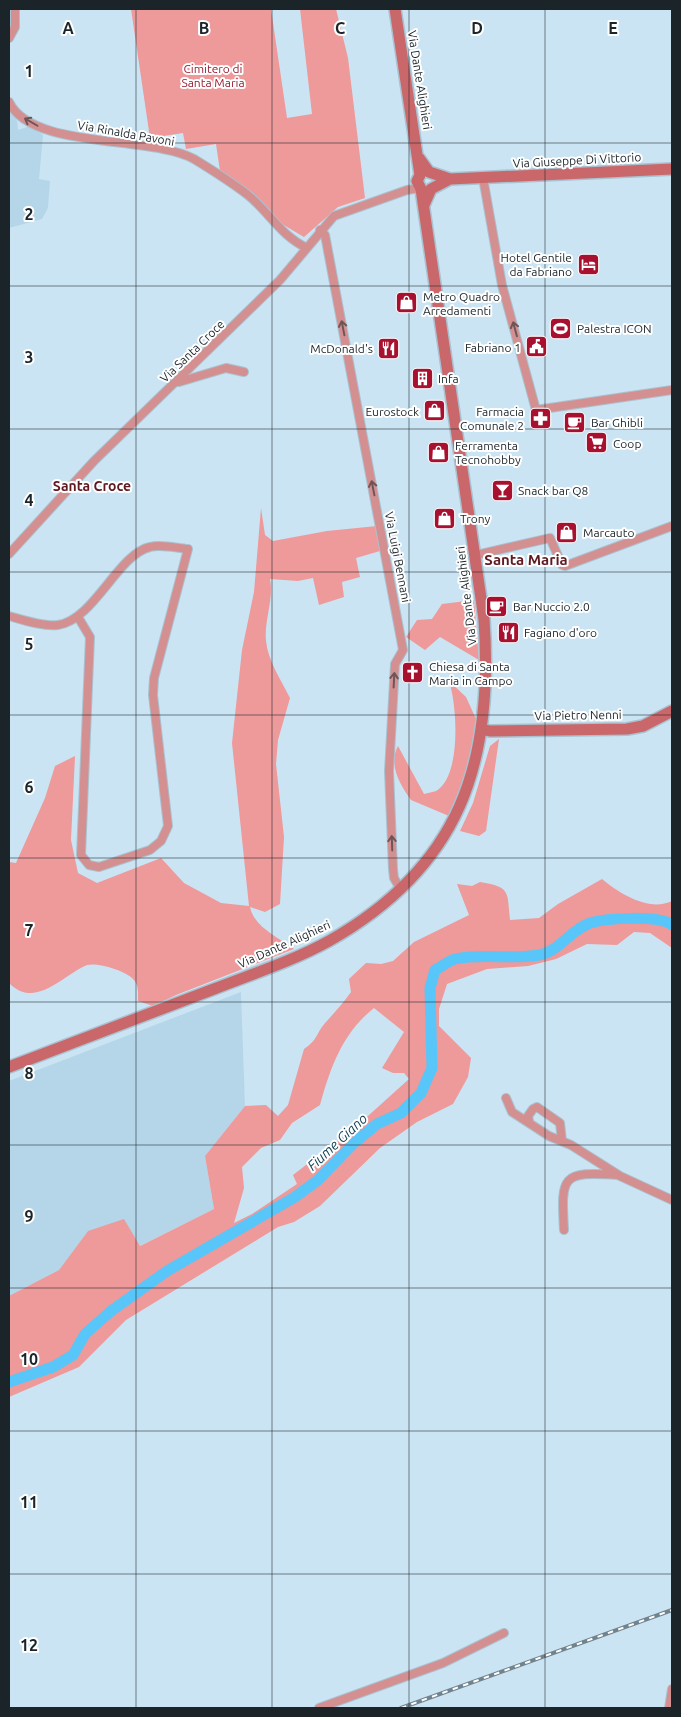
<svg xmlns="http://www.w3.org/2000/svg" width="681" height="1717" viewBox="0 0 681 1717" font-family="Ubuntu,sans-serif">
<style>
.built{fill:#b5d6e8}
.green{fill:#ee999a;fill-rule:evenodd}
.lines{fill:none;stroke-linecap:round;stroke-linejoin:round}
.river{stroke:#58c6f9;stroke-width:11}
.street-casing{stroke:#aac1cf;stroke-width:10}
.secondary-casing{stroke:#aac1cf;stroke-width:14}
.street{stroke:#d49091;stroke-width:8}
.secondary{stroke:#c9676b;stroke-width:11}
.rail-casing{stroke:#71838d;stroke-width:4}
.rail{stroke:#fff;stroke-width:2;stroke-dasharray:5.5;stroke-linecap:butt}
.oneway{stroke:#6e5558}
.grid{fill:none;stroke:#1a2429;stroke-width:1;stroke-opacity:0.55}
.labels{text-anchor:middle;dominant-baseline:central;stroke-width:4;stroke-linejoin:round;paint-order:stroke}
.park-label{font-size:12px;fill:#951e30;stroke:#fff}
.street-label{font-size:12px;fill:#1a2429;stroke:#fff}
.poi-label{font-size:12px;fill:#1a2429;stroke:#fff;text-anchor:start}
.neighbourhood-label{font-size:14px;font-weight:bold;fill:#5f1a21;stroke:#fff}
.water-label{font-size:14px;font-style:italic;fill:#144358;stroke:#fff}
.quarter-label{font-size:15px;font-weight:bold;fill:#5f1a21;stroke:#fff}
.grid-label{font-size:16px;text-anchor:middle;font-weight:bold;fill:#1a2429;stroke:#fff;stroke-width:4;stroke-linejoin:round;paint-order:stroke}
</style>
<rect width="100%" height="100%" fill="#cae4f3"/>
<!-- built -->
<path class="built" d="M9,106L17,121L18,130L30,126L43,135L39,179L50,181L48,208L42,219L9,228Z
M241,992L245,1106L205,1156L214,1209L139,1246L88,1231L59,1270L9,1296V1081Z"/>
<!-- green -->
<path class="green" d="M131,9H271L287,118L312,114L300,9H336L348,58L365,198L338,207L304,237L282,224L252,192L220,171L216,144L186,149L183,133L150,138Z
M261,508L265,535L273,541L327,531L377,526L380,551L356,558L360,577L342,582L344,597L319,605L313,578L298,581L270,579C274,600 264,620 266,641C268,661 281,680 290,698L278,740L276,764L284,837L280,904L265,912L250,907C254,927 278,937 294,949L176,995L153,1006L138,1001C138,992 139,985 133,979C127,971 97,962 87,965C63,975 35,1010 9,983V862L16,863L45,798L55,766L75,756L71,840L78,873L97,883L161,858L184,883L221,903L249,906L232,743L242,650L254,592Z
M474,600L479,660L440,637L425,650L406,637L417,620L432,619L442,604Z
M449,681L466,697L477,721L471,764L459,800L449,816L411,800C400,785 388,764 398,746L424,794C428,793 433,792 436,791C462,776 457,704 449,681Z
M499,739L486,831L479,836L460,831L473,803L490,746Z
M602,879C620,894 649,912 672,901V948L650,933L634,932L617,945L587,944L556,959L528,966L487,969L447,984L439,1009V1026L471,1058L468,1077L453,1104L417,1122L380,1148L320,1206L294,1222L278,1227L126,1320L79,1367L9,1397V1296L59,1270L88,1231L124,1219L140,1246L214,1209L205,1156L245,1106L266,1105L278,1116L288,1105L304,1049C318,1040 316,1033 326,1022C335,1012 343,1003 351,992L349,979L366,963L381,964L393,961L414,942L469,915L457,884L472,886L480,882C512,887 507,893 510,920L539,918L558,904ZM374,1008L404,1032L382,1068L393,1073H404L409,1079L358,1125L293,1175L297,1184L252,1214L234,1223L244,1188L242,1167L261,1148L280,1140L292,1123L320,1105C330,1069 342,1033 374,1008Z"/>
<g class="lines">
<!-- river -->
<path class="river" d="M9,1382L53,1367L73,1355L85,1334L111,1311L167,1271L295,1197L318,1180L354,1143L377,1124L401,1113L421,1093L432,1068L430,988L435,970C441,967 448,961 455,959C482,953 512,960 539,955C560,951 570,930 590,923C607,918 659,915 672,925"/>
<defs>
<path id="street" d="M9,38L15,27V9
M9,102C32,150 150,135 194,159C212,170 231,182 248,195C269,212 281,236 307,248
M483,178L502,285L536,410L672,390
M320,230L325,235L403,650L395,664L389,771L393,869L394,878L401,890
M179,382L226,368L244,372
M9,554L94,461L280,280L334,216L407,190L420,188
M476,555L550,538L562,565L565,566L672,526
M9,616C23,620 44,627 58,625C94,620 118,554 150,547C161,544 176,548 188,549L154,678L153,695L168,826L161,841L150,850L99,867L89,865L81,855L90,637L78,617
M506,1098L512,1112L549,1136L571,1145L620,1176L672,1200
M529,1121L528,1116L533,1109L537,1107L560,1123L562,1141
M564,1230C561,1176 561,1171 618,1175
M319,1708L443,1663L504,1633
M669,1708L672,1689"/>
<path id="secondary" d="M419,158L429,172L450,179
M424,205L431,189L450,179L672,169
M481,729L490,731L627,729L643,726L672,711
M9,1067C77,1041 145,1015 214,989C252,974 293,961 329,941C460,867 494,764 484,619L421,189L417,181L420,175L395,9"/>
</defs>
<!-- street casing -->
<use href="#street" class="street-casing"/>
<!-- secondary casing -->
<use href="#secondary" class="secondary-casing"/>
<!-- street -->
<use href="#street" class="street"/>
<!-- secondary -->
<use href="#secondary" class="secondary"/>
<defs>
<path id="rail" d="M401,1708L672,1610"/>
</defs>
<!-- rail casing -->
<use href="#rail" class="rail-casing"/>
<!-- rail -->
<use href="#rail" class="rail"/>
</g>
<!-- one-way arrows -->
<defs><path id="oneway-shaft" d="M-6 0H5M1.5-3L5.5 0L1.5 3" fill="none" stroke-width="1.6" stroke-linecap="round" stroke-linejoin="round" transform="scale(1.25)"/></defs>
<g class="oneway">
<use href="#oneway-shaft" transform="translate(31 122) rotate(-150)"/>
<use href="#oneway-shaft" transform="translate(343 328) rotate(-101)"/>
<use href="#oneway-shaft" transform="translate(515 329) rotate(-105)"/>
<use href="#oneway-shaft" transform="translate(373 488) rotate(-101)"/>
<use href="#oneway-shaft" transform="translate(394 680) rotate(-87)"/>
<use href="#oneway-shaft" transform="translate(392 843) rotate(-92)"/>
</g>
<!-- grid -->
<path class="grid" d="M136,9V1708M272,9V1708M409,9V1708M545,9V1708M9,143H672M9,286H672M9,429H672M9,572H672M9,715H672M9,858H672M9,1002H672M9,1145H672M9,1288H672M9,1431H672M9,1574H672"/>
<!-- icons -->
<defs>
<symbol id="hotel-square" viewBox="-11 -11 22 22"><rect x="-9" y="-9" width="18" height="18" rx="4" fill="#a81030" stroke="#fff"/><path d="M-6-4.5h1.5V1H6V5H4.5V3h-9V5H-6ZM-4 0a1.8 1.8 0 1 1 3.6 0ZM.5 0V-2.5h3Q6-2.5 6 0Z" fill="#fff"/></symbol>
<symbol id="shop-square" viewBox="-11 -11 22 22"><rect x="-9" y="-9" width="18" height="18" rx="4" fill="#a81030" stroke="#fff"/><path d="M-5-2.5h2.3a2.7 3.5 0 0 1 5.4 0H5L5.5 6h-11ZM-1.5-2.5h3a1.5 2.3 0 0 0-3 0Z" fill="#fff"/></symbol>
<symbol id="stadium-square" viewBox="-11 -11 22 22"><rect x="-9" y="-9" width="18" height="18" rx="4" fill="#a81030" stroke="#fff"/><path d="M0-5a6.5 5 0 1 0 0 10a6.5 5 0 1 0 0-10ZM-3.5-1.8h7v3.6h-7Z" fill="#fff"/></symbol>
<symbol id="civic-square" viewBox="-11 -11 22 22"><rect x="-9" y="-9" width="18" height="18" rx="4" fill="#a81030" stroke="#fff"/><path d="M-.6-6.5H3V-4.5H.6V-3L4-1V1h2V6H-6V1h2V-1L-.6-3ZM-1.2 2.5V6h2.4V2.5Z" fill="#fff"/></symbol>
<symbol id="restaurant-square" viewBox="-11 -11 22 22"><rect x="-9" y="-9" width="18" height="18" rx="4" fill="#a81030" stroke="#fff"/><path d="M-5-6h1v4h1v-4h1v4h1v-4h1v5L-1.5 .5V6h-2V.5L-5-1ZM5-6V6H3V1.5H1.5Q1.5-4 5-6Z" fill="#fff"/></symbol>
<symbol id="building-square" viewBox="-11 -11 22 22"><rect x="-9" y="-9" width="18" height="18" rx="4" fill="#a81030" stroke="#fff"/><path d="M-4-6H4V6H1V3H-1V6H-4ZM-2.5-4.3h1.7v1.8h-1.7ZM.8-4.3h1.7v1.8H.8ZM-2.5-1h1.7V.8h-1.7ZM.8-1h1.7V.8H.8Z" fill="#fff"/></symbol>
<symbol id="pharmacy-square" viewBox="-11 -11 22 22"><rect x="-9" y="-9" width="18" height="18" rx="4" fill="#a81030" stroke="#fff"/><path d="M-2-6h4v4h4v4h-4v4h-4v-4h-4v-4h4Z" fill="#fff"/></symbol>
<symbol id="cafe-square" viewBox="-11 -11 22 22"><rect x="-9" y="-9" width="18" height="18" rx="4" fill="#a81030" stroke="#fff"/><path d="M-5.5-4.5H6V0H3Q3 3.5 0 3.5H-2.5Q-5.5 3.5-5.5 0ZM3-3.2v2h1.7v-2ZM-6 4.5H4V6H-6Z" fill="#fff"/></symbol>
<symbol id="supermarket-square" viewBox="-11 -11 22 22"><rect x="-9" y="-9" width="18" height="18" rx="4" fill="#a81030" stroke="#fff"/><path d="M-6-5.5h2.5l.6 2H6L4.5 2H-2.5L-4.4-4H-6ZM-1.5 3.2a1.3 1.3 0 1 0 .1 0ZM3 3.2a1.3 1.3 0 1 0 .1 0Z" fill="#fff"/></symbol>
<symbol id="bar-square" viewBox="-11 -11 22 22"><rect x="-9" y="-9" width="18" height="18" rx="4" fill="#a81030" stroke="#fff"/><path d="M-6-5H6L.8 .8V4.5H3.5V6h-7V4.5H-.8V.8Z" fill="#fff"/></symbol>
<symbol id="church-square" viewBox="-11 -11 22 22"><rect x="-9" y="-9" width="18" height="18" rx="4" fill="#a81030" stroke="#fff"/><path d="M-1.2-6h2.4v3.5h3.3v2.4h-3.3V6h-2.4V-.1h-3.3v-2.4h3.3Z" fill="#fff"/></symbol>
</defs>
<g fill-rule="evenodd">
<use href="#hotel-square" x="576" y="252" width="25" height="25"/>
<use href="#shop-square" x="394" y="290" width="25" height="25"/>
<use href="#stadium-square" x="548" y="316" width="25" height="25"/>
<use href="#civic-square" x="524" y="334" width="25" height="25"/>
<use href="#restaurant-square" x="376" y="336" width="25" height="25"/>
<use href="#building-square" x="410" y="366" width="25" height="25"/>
<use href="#shop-square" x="422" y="398" width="25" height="25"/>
<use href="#pharmacy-square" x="528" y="406" width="25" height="25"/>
<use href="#cafe-square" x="562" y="410" width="25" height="25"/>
<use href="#supermarket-square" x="584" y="430" width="25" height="25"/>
<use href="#shop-square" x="426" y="440" width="25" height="25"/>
<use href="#bar-square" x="490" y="478" width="25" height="25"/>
<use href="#shop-square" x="432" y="506" width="25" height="25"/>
<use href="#shop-square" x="554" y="520" width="25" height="25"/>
<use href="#cafe-square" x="484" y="594" width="25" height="25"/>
<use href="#restaurant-square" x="496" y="620" width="25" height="25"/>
<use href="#church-square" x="400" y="660" width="25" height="25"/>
</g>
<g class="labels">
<!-- park labels -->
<g class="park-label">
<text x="213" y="68">Cimitero di<tspan x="213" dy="14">Santa Maria</tspan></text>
</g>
<!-- street labels -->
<g class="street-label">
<text transform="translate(420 80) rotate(81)">Via Dante Alighieri</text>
<text transform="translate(126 133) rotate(10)">Via Rinalda Pavoni</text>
<text transform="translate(577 160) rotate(-3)">Via Giuseppe Di Vittorio</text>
<text transform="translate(192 351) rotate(-44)">Via Santa Croce</text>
<text transform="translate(398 557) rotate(79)">Via Luigi Bennani</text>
<text transform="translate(466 596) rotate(-97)">Via Dante Alighieri</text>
<text transform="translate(578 715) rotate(-1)">Via Pietro Nenni</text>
<text transform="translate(284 944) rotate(-24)">Via Dante Alighieri</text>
</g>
<!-- poi labels -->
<g class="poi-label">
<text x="572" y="257" text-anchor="end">Hotel Gentile<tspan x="572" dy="14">da Fabriano</tspan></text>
<text x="423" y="296">Metro Quadro<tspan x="423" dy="14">Arredamenti</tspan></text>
<text x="577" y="328">Palestra ICON</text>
<text x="521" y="347" text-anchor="end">Fabriano 1</text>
<text x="373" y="348" text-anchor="end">McDonald's</text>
<text x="438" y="378">Infa</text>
<text x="419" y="411" text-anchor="end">Eurostock</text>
<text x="524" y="411" text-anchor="end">Farmacia<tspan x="524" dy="14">Comunale 2</tspan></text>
<text x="591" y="422">Bar Ghibli</text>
<text x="613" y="443">Coop</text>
<text x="455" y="445">Ferramenta<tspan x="455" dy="14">Tecnohobby</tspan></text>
<text x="518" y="490">Snack bar Q8</text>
<text x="460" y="518">Trony</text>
<text x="583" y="532">Marcauto</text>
<text x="513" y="606">Bar Nuccio 2.0</text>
<text x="524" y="632">Fagiano d'oro</text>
<text x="429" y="666">Chiesa di Santa<tspan x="429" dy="14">Maria in Campo</tspan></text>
</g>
<!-- neighbourhood labels -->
<g class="neighbourhood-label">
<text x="92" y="486">Santa Croce</text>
</g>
<!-- water labels -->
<g class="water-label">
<text transform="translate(337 1142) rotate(-43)">Fiume Giano</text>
</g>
<!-- quarter labels -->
<g class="quarter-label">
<text x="526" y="559">Santa Maria</text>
</g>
</g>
<g class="grid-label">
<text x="68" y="34">A</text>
<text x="204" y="34">B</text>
<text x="340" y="34">C</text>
<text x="477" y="34">D</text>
<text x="613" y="34">E</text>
<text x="29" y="77">1</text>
<text x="29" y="220">2</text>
<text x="29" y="363">3</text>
<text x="29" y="506">4</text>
<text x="29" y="650">5</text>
<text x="29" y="793">6</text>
<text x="29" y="936">7</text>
<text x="29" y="1079">8</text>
<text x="29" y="1222">9</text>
<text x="29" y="1365">10</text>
<text x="29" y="1508">11</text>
<text x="29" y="1651">12</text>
</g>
<!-- border -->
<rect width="681" height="1717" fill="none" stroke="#1a2429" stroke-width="20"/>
</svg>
